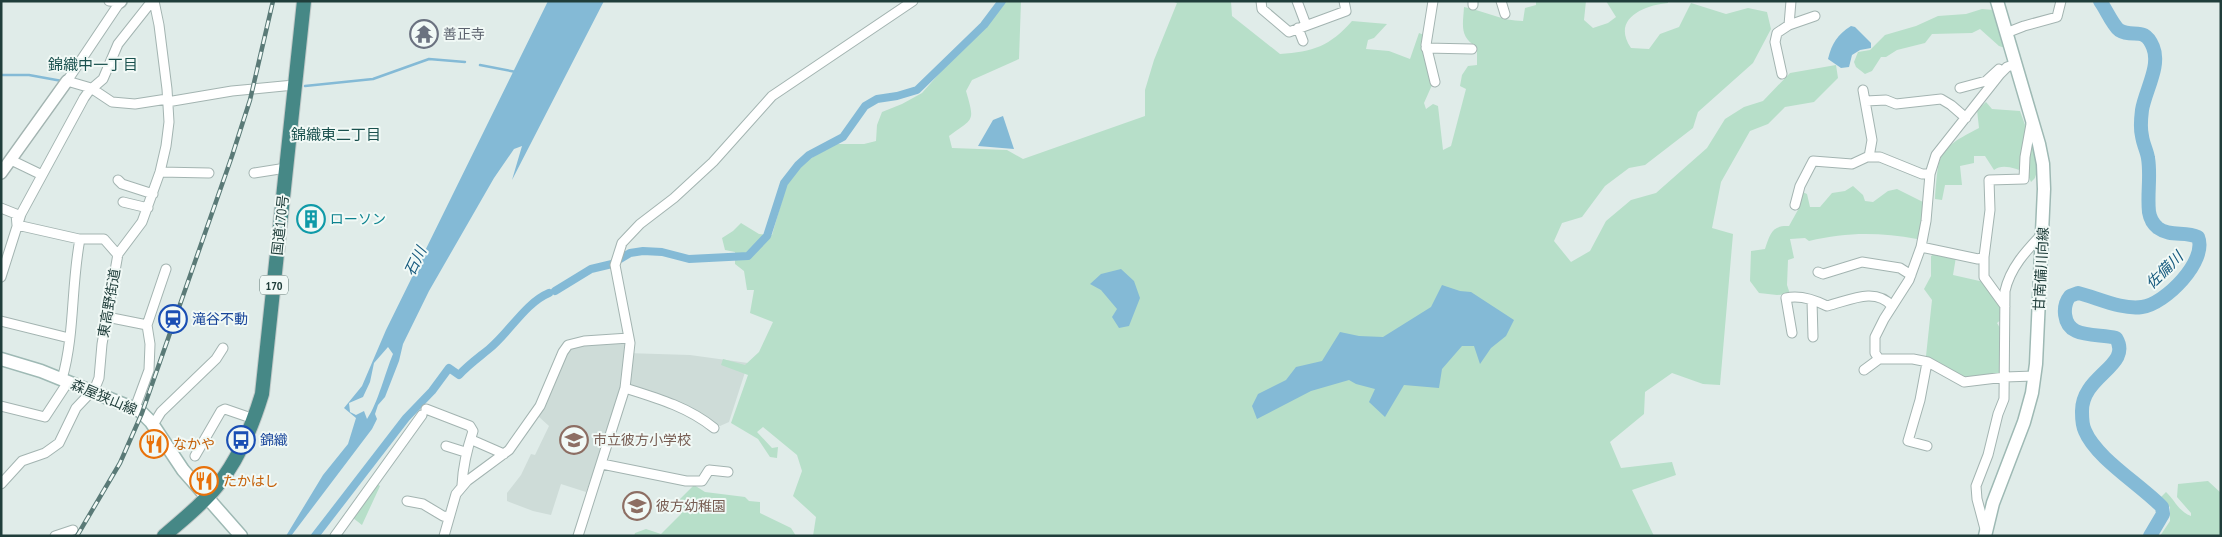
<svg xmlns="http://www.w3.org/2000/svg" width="2222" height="537" viewBox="0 0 2222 537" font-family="'PT Sans Narrow','Noto Sans JP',sans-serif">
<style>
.built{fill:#cedcd8}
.green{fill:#b7dfc9}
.water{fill:#84bad6;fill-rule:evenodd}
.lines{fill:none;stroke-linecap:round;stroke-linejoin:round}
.stream{stroke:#84bad6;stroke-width:2.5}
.canal{stroke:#84bad6;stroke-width:8}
.river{stroke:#84bad6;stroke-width:14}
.minor-casing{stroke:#a3b4b1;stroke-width:11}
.tertiary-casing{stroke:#a3b4b1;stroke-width:14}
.secondary-casing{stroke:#9eb9b4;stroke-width:15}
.trunk-casing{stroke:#c1c9c8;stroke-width:16}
.minor{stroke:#fff;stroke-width:9}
.tertiary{stroke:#fff;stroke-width:11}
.secondary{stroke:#fff;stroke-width:12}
.trunk{stroke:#468886;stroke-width:14}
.rail-casing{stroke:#5a7a77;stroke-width:4.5}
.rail{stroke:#f1f9f6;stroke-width:2.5;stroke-dasharray:8;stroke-linecap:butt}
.labels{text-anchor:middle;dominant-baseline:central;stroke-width:4;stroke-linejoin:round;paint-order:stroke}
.shield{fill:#f1f9f6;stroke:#5f7673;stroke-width:1}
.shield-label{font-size:12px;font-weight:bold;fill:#203e3b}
.worship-label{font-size:14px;fill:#5b616d;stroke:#f1f9f6;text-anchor:start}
.culture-label{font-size:14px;fill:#0d838f;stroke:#f1f9f6;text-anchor:start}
.street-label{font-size:14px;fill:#203e3b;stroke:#f1f9f6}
.transit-label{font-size:14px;fill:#164399;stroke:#f1f9f6;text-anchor:start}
.education-label{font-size:14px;fill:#785e54;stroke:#f1f9f6;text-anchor:start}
.food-label{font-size:14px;fill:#c56008;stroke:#f1f9f6;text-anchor:start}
.neighbourhood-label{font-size:15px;fill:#1a514e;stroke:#f1f9f6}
.water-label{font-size:15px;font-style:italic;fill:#165a7e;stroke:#f1f9f6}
</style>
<rect width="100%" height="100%" fill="#e0ece9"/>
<!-- built -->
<path class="built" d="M626,343V353L690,355L748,363L729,422L720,426L703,417L622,386L616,408L586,492L561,484L551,515L533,511L507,501V493L521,475L531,454L535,455L549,426L538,416L564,356L574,345Z"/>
<!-- green -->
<path class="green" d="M1005,1H1021L1019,59L972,80L966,91C975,122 974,118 949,136L952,148L1007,150L1023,159L1145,116V90L1154,60L1177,3L1171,1H1231L1232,16L1280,54C1313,52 1330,46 1352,21L1387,24L1374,38L1368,40L1366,49L1389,51L1410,59L1419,33L1424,35L1432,85L1424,103L1426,109L1433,104L1438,106L1443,150L1451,146L1466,89L1460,86L1462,75L1468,66L1477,65V47C1459,37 1463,25 1464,7C1485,11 1502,21 1523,21L1525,8L1536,5V1H1586L1584,20L1593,28L1608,23L1616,17L1606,1H1668V3C1644,5 1611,19 1631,48L1649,49L1660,34L1679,27L1691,3L1726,14L1748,8L1767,12L1771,29L1753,63L1698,112L1693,128L1645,165L1629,168L1605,186L1582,217L1562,223L1554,241L1571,262L1590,251L1606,221L1631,200L1656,193L1707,148L1725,119L1744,107L1763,101L1790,73L1836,65L1838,78L1814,102L1785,107L1768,124L1750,131L1721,182L1712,228L1733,234L1720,385L1703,384L1672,373L1645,392L1644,414L1610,442L1621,468L1672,462L1676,475L1632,490L1654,536H813L816,517L793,496L802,471L797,455L763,427L757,432L772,448L778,447L777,458L770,457L758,439L731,423L748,375L721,365L723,359L745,365L759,352L773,322L750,313L754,290H747L744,271L735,264V252L725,250L722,238L733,231L741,223L759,234L772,235L787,183L801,165L833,144H864L876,141L877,125L882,112L902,104L922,93L952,59L987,26Z
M1982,9L1994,10L2005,48L1999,46L1980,29L1972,33L1932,34L1925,43L1897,50L1886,57H1881L1872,71L1865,74L1856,67L1854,62L1858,52L1870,50L1885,35L1916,26L1938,16L1966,14Z
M1986,102L1992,109L2020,111L2039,164L2035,178L2031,182L2027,173C2016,169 2003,163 1994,170L1985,156H1974V163L1960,166L1962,185H1945L1942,200L1935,199C1939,153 1936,150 1979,128L1977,110Z
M1853,186L1863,195L1865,201L1873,202L1888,191L1897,189L1925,203L1920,230L1917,239C1879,232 1846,232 1809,241L1805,238L1790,239L1794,258L1788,260L1787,285L1790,294L1777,295L1759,293L1750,281L1751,251L1765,249C1770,234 1772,225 1789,226L1799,208L1800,191L1807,194L1810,207H1820L1832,193L1845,191Z
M1938,252L1956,257L1953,275L1984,282L2004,309L2003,318L1997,323L2003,333L2004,373L1972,379L1960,377L1926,356L1932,300L1924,289L1931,276V256Z
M2208,481L2221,493V536H2160L2170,521V507L2159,499L2166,492C2175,500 2178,511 2191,516V513L2177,497L2178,484Z
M376,483L380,486L362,525L353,518Z
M694,485L705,492L745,497L749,501L760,502V513L791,528L796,536H634L635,533L646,529L661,534L681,514L680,499Z"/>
<!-- water -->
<path class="water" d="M548,1H604L512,180L522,146L514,149L494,178L429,291L403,344L399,361L385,397L378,405L375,414L377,419L372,429L291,536H286L323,475L348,444L356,418L344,408L362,386L386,330ZM388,347L393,354C385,373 378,403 367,419L364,411L356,415L350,412L349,403L363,397L370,382L374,363Z
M1851,26L1855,27L1871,43V48L1860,50L1852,55L1849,67L1841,68L1828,59C1832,43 1837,35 1851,26Z
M1003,116L1014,149L978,146L993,120Z
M1121,269L1134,281L1140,298L1129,326L1119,328L1112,317L1117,309L1101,290L1090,284L1101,274Z
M1442,285L1460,291L1471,292L1514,320L1506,336L1491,348L1480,364L1474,346H1462L1442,369L1439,388L1404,385L1385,417L1369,402L1375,389L1356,384L1349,380L1311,391L1257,419L1252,406L1258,394L1286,380L1296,367L1322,361L1340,332L1359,336L1383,337L1431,307Z"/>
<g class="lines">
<!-- stream -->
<path class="stream" d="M480,65L516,72
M1,75H29L62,81
M305,86L373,79L429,59L465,62"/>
<!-- canal -->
<path class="canal" d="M620,259L630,253L643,251L662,252L689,259L748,256L767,236L784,183L798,165L809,155L843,137L865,106L877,99L897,96L917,90L984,25L1002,1
M555,291L591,269L612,264
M315,536L406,418L432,391L449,368L459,375C468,365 478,358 489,349C509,333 525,303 549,293"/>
<!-- river -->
<path class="river" d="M2100,1C2106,9 2112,24 2119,30C2133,39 2144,25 2153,47C2161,66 2145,91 2142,110C2141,118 2140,128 2142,136C2143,144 2147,151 2148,158C2151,176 2147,194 2149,212C2150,218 2153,224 2158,228C2170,237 2185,231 2198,237C2208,261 2165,304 2142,307C2122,310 2098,298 2078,293L2070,296C2062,306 2063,325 2076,331C2087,336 2104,335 2116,338C2133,366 2081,375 2082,412C2082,419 2082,425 2085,431C2096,458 2141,485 2162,507L2163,514L2150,536"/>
<defs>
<path id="minor" d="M109,1L120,2L67,81L91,88L112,102L135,104L167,99
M1261,1L1262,9L1289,32L1346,11L1344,1
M1297,1L1306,25
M1433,1L1426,45L1435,82
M1501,1L1505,14
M1473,5V1
M1789,25L1815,16
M1298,28L1303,41
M2006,33L2024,26L2057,17L2061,1
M1426,48L1472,49
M1782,74L1775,42L1777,33L1789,25L1791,1
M1960,88L1986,81L1999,69
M1863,90L1872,140L1869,157
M1866,101L1886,100L1896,104L1941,99L1951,105L1966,118
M167,102L232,91L294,85
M11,160L42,175
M160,172L209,173
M254,173L286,168
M118,180L122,184L153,194
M123,202L148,208
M1795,205L1800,186L1813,161L1852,164L1867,157H1880L1922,174H1930
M1,208L16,214L17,225
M17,225L79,239H104L118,255
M1921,247L1978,259L1984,257
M1818,272L1823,274L1862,262L1900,268L1911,275
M1,277L21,214L84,98L89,91L103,79L118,44L152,1
M1812,301L1813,337
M2005,306L1984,277V257L1990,210L1989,180L2024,179L2025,157L2031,124
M107,317L147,325
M1,321L69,338
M1792,333L1786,298C1799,295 1815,300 1827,306C1848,301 1875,286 1892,306
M1879,359L1875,353V337L1884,319L1909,280L1921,247L1926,221L1930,174L1936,155L2000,74L2007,67L2016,64
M1864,370L1879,359H1913L1928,362L1964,382L2005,377L2035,376
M62,379C75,334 71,285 80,239
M625,388C657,398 688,407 714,428
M1,406L45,417L68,382
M135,408L149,370L150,344L147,325L166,269
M426,409L470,426L473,431C467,449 463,466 462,485
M153,425L161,412L216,359L223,348
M472,440L504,454
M446,446L465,452
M1927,446L1908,441L1920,400L1926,368L1929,363
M195,456L221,411L225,409L254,419
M602,464L686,481H702L709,470L728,472
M1,484L22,461L45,453L59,443L76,408L95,388L99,378L102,344L118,254L142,222L160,172L166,146L169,122L167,89L159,25L154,1
M407,501L423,504L443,516L449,517
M1985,529L1977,499L1976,486L1988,455L1998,414L2004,399L2005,291C2010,268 2026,251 2042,234
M55,536L73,530
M335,536L422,415
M444,536L456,494L467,481L509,450L540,406L563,352L568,345L584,341L629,338
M578,536L625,388L630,343L615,265L622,243L640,224L674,198L713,162L772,96L913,1"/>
<path id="tertiary" d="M120,2L121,1
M1,173L67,81"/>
<path id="secondary" d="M1,359L41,371L140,411L151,422L183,470L241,536
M1985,536L1993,503L2024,422L2032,393L2036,364L2044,189L2043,164L2039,144L1997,1"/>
<path id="trunk" d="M164,536C182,520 202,505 217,486C239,459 252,427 262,394L304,1"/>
</defs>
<!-- minor casing -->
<use href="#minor" class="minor-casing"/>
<!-- tertiary casing -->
<use href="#tertiary" class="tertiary-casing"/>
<!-- secondary casing -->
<use href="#secondary" class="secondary-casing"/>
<!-- trunk casing -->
<use href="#trunk" class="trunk-casing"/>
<!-- minor -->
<use href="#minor" class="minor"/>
<!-- tertiary -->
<use href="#tertiary" class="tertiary"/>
<!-- secondary -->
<use href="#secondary" class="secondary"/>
<!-- trunk -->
<use href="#trunk" class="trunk"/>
<defs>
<path id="rail" d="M77,536L120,463L142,413L232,156L250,100L273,1"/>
</defs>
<!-- rail casing -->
<use href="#rail" class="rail-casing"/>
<!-- rail -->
<use href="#rail" class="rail"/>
</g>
<!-- icons -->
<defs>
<symbol id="temple-ring" viewBox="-11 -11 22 22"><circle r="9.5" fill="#f1f9f6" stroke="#6b7280" stroke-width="1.5"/><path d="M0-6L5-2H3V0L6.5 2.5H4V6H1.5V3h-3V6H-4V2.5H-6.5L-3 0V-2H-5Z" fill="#6b7280"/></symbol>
<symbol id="building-ring" viewBox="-11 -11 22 22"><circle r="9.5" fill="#f1f9f6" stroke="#0f9aa8" stroke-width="1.5"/><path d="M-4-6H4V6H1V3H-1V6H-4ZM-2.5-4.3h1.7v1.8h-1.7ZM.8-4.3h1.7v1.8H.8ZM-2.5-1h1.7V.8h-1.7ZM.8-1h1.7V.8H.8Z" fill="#0f9aa8"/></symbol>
<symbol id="station-ring" viewBox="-11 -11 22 22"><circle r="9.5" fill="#f1f9f6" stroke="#1a4fb4" stroke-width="1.5"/><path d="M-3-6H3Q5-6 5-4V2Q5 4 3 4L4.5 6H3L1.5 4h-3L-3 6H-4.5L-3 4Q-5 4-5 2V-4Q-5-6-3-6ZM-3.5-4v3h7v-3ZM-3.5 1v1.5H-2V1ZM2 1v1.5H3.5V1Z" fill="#1a4fb4"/></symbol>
<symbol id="bus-ring" viewBox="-11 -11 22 22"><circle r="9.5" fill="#f1f9f6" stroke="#1a4fb4" stroke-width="1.5"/><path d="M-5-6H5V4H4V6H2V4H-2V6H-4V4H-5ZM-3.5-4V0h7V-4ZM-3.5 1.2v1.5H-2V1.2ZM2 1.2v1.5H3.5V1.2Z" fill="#1a4fb4"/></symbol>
<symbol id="school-ring" viewBox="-11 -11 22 22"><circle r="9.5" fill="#f1f9f6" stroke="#8d6e63" stroke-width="1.5"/><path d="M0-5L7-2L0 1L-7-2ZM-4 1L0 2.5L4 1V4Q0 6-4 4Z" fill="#8d6e63"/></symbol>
<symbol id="restaurant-ring" viewBox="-11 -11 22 22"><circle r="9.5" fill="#f1f9f6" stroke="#e8710a" stroke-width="1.5"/><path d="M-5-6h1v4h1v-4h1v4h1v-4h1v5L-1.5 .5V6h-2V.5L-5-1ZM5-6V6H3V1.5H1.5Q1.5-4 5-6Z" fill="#e8710a"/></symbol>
</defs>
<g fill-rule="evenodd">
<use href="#temple-ring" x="408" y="18" width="32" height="32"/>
<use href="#building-ring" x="295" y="203" width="32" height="32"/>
<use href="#station-ring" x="157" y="303" width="32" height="32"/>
<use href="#bus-ring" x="225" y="424" width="32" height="32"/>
<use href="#school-ring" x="558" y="424" width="32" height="32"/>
<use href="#restaurant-ring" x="138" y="428" width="32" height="32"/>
<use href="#restaurant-ring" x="188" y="465" width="32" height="32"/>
<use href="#school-ring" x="621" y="490" width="32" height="32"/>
</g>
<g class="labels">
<!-- shield labels -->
<rect class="shield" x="260" y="275.5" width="28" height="19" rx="4"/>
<g class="shield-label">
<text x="274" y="285">170</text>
</g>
<!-- worship labels -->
<g class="worship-label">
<text x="443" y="34">善正寺</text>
</g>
<!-- culture labels -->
<g class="culture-label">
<text x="330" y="219">ローソン</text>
</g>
<!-- street labels -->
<g class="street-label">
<text transform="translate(280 225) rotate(-84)">国道170号</text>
<text transform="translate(2041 269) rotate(-87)">甘南備川向線</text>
<text transform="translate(109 303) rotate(-80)">東高野街道</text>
<text transform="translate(104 397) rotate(23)">森屋狭山線</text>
</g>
<!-- transit labels -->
<g class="transit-label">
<text x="192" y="319">滝谷不動</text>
<text x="260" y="440">錦織</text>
</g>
<!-- education labels -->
<g class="education-label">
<text x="593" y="440">市立彼方小学校</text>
<text x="656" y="506">彼方幼稚園</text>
</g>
<!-- food labels -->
<g class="food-label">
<text x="173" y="444">なかや</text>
<text x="223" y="481">たかはし</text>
</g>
<!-- neighbourhood labels -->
<g class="neighbourhood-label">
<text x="93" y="64">錦織中一丁目</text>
<text x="336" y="134">錦織東二丁目</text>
</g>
<!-- water labels -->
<g class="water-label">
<text transform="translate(415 261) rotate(-64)">石川</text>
<text transform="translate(2164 270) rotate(-45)">佐備川</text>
</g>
</g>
<!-- border -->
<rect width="2222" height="537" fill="none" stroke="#203e3b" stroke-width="5"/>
</svg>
